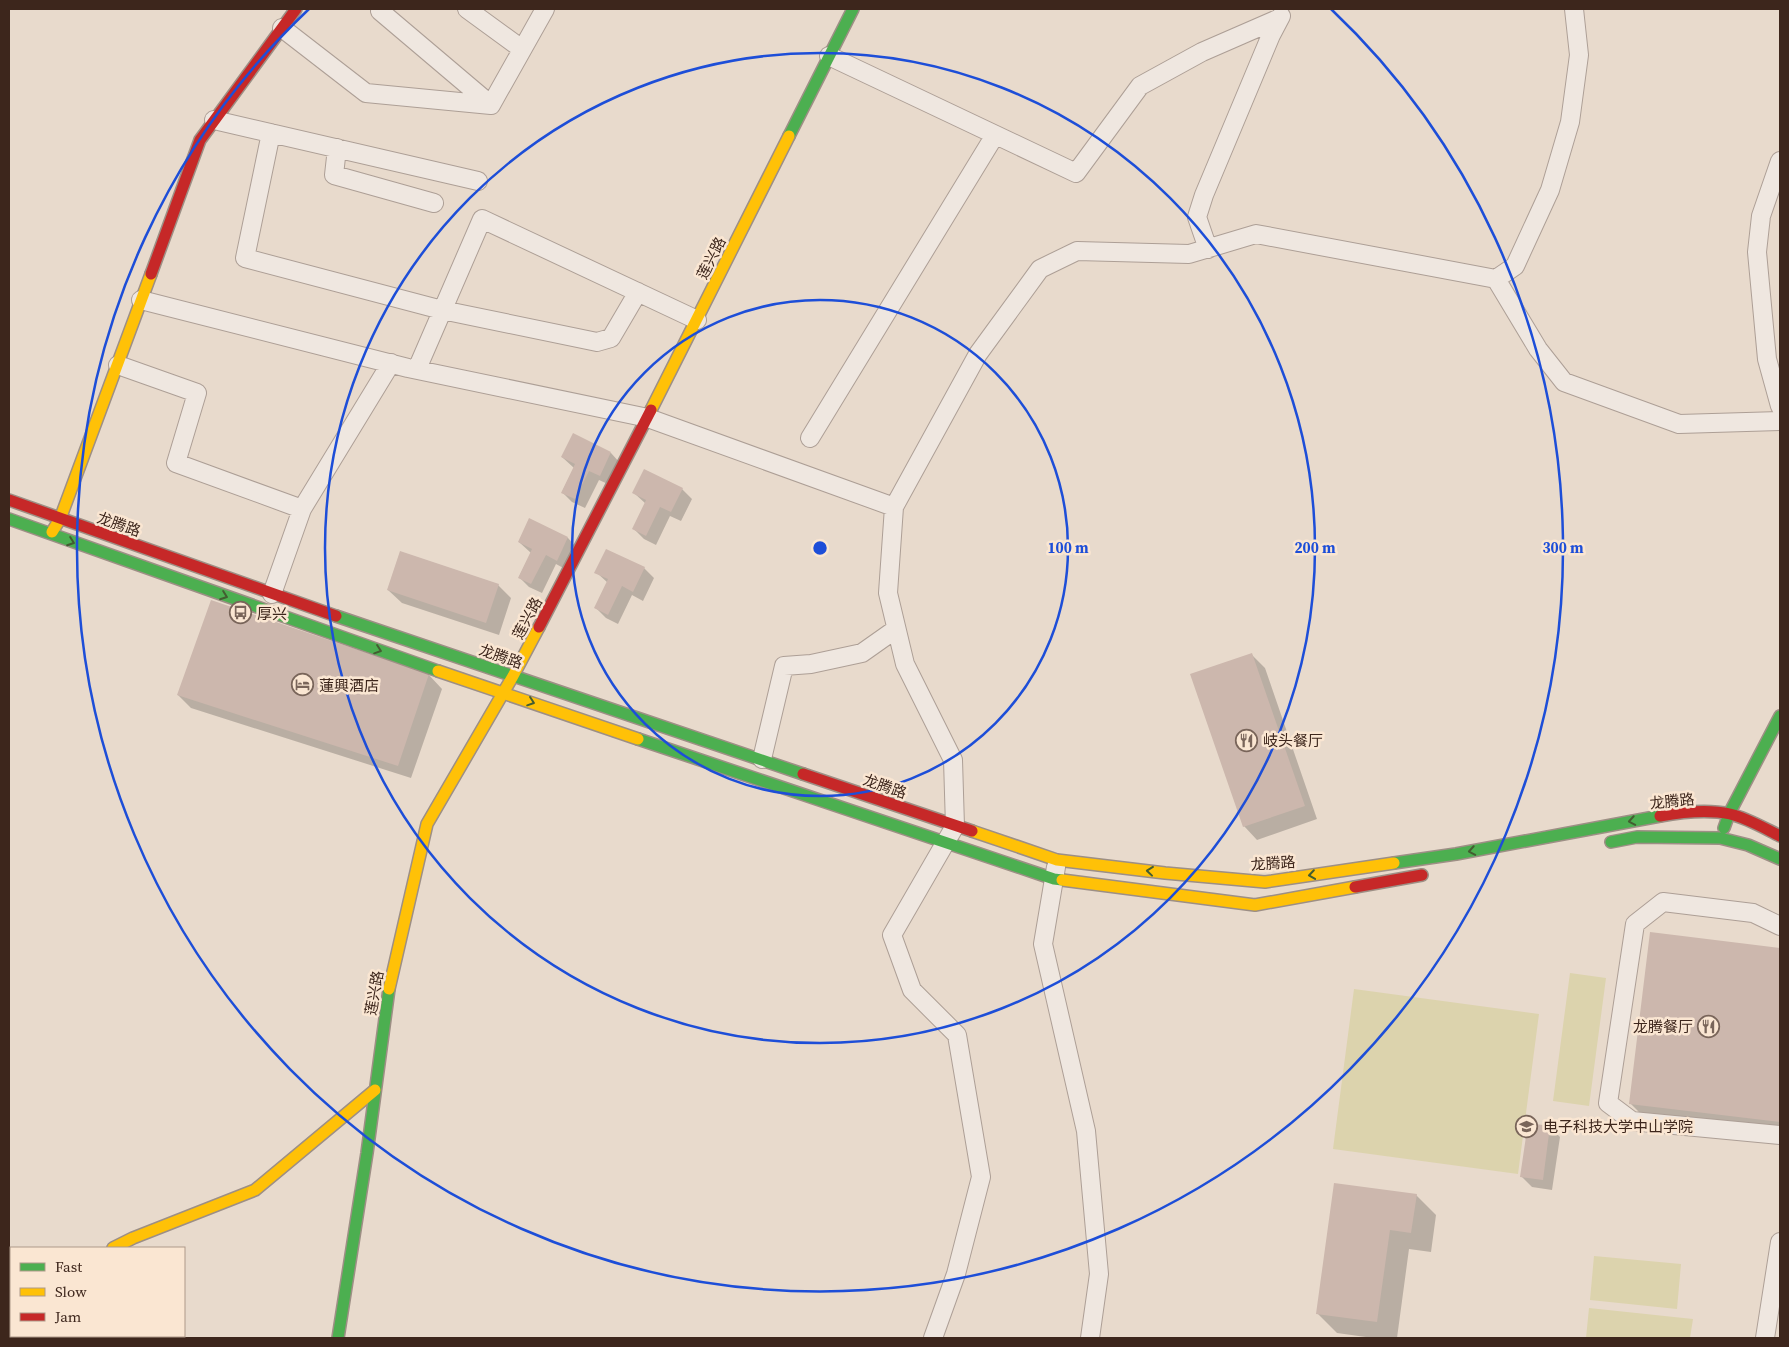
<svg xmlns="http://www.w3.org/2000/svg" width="1789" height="1347" viewBox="0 0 1789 1347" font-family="'Source Serif 4','Noto Sans SC',serif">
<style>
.green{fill:#dcd3ad}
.shadow{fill:#0003}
.building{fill:#ccb7ad}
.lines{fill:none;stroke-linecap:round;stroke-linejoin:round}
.street-casing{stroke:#ad9f96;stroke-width:20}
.fast-casing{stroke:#9d8f85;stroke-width:14}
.slow-casing{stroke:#9d8f85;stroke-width:14}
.jam-casing{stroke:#9d8f85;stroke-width:14}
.street{stroke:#efe7e0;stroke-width:18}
.fast{stroke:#4caf50;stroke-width:11}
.slow{stroke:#ffc107;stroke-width:11}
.jam{stroke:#c62828;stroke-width:11}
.oneway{stroke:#435d31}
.ring{fill:none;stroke:#1d4ed8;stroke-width:2.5}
.labels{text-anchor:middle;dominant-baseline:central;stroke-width:5;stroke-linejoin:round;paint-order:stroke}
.street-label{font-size:15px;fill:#3d261c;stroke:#fae6d2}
.poi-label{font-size:15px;fill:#3d261c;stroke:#fae6d2;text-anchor:start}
.centre{fill:#1d4ed8;stroke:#fae6d2;stroke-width:2.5}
.ring-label{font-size:15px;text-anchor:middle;font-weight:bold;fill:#1d4ed8;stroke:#fae6d2;stroke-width:5;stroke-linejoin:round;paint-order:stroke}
</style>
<rect width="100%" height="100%" fill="#e8dacc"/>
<!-- green -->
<path class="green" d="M1570,973L1606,978L1589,1106L1553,1101Z
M1354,989L1539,1014L1518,1174L1333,1149Z
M1594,1256L1681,1264L1677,1309L1590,1300Z
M1589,1308L1693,1319L1690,1338H1586Z"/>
<!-- shadow -->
<path class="shadow" d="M611,453L620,463L610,485L599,480L585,508L572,502L562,492L574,468L562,457Z
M682,489L692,499L681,521L670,516L656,545L644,539L634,529L646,504L634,493Z
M568,538L577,548L567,570L556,564L542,593L529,587L519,577L531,553L519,542Z
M644,568L654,578L643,601L632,595L618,624L606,618L596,608L608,583L596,572Z
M498,585L511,598L499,635L402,603L388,590Z
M1251,654L1265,668L1317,819L1257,840L1244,826Z
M429,675L442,689L411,778L191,708L178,695Z
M1651,933L1780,949V1133L1644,1117L1630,1103Z
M1550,1127L1560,1137L1552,1190L1532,1187L1522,1177Z
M1416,1195L1436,1215L1431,1252L1409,1249L1397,1338H1373L1337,1333L1317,1313Z"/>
<!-- building -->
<path class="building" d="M573,433L611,452L600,476L589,471L575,499L561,493L575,464L561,457Z
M644,469L683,488L671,512L660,507L646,536L632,529L646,500L632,493Z
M529,518L568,537L557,561L546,555L531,584L518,578L532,549L518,542Z
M606,549L645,567L633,592L622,586L608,615L594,608L608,579L594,573Z
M400,551L499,584L486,623L387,590Z
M211,600L429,674L398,766L177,695Z
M1252,653L1305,806L1243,827L1190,674Z
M1650,932L1780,948V1122L1629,1104Z
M1528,1123L1550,1126L1543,1180L1520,1177Z
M1334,1183L1417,1194L1411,1233L1390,1230L1377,1322L1316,1314Z"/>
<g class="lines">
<defs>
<path id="street" d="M381,9L380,11L491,105
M467,9L522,49
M282,28L366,93L491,105L545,9
M829,56L1076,173L1140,86L1202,52L1280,18
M214,120L478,181
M271,133L245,258L442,310L597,342L611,338L638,292
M337,148L334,175L434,203
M1780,161L1761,216L1757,252L1767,359L1780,406
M1208,249L1197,217L1204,195L1271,35L1281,16
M1496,279L1515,266L1550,190L1570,122L1579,55L1574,9
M141,300L408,368L648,418L894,507
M118,365L197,393L176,463L302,509
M417,369L482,219L697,320
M810,438L995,135
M272,594L302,509L391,363
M762,759L784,666L811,664L862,653L896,629
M1056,867L1043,944L1086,1131L1099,1274L1090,1338
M1780,926L1753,913L1663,902L1635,924L1608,1103L1632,1121L1780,1135
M933,1338L956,1274L981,1177L957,1035L912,990L892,935L955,826L953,760L905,664L888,593L894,507L978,354L1040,269L1077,251L1189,254L1256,234L1496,279L1538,349L1564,382L1679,424L1780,421
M1765,1338L1780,1242"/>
<path id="fast" d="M789,136L853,9
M9,519L438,671
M336,616L803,774
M638,739L1054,879L1062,880
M1724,828L1729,814L1780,716
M1611,842L1637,837L1720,838L1748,845L1780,859
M1394,863L1456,854L1660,816
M9,1291L11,1292
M338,1338L367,1153L389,989"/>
<path id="slow" d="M651,410L789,136
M52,532L60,519L151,274
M438,671L638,739
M972,831L1057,860L1165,873L1265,882L1394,863
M1062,880L1255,905L1355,887
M389,989L427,824L513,676L539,627
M113,1248L133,1238L255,1190L375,1090"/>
<path id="jam" d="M151,274L200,140L296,9
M9,500L336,616
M539,627L651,410
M803,774L972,831
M1660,816C1682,812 1707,809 1730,814C1747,818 1764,828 1780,836
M1355,887L1422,875"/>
</defs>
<!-- street casing -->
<use href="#street" class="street-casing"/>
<!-- fast casing -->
<use href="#fast" class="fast-casing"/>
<!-- slow casing -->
<use href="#slow" class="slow-casing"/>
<!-- jam casing -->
<use href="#jam" class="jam-casing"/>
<!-- street -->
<use href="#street" class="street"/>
<!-- fast -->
<use href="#fast" class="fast"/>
<!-- slow -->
<use href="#slow" class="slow"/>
<!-- jam -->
<use href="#jam" class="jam"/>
</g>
<!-- one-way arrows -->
<defs><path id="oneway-chevron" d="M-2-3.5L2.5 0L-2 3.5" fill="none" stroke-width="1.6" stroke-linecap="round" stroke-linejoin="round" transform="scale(1.25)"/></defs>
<g class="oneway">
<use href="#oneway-chevron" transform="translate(71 542) rotate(20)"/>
<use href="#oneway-chevron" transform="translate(224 596) rotate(20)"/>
<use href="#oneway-chevron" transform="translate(378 650) rotate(19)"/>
<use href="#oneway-chevron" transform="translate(531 702) rotate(19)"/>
<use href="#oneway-chevron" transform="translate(1632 821) rotate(170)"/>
<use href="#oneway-chevron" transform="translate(1472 851) rotate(170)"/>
<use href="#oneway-chevron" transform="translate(1150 871) rotate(-174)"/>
<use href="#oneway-chevron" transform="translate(1312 875) rotate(172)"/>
</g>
<!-- distance rings -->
<g class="ring">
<circle cx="820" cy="548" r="248"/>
<circle cx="820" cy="548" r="495"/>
<path d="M1331 9A743 743 0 1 1 309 9"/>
</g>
<!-- icons -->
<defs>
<symbol id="bus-ring" viewBox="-11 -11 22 22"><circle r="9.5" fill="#fae6d2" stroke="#79655a" stroke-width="1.5"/><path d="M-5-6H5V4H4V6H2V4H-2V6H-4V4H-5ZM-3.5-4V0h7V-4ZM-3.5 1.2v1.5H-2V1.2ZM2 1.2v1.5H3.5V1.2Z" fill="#79655a"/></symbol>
<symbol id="hotel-ring" viewBox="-11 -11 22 22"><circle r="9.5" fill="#fae6d2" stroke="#79655a" stroke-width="1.5"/><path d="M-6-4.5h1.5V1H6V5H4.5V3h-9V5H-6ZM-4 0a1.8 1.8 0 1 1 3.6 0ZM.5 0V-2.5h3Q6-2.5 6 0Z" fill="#79655a"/></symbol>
<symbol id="restaurant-ring" viewBox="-11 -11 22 22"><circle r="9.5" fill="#fae6d2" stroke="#79655a" stroke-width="1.5"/><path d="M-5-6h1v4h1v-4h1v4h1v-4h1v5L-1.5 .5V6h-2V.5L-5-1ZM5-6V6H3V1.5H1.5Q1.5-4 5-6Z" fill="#79655a"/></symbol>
<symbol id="university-ring" viewBox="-11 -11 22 22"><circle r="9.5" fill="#fae6d2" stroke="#79655a" stroke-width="1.5"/><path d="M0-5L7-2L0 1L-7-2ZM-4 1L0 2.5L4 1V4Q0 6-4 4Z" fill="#79655a"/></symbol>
</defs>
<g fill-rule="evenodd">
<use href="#bus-ring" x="228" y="600" width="25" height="25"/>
<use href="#hotel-ring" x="290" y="672" width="25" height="25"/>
<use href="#restaurant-ring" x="1234" y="728" width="25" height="25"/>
<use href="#restaurant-ring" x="1696" y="1014" width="25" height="25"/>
<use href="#university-ring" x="1514" y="1114" width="25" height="25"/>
</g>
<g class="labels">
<!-- street labels -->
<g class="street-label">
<text transform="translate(711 258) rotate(-63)">莲兴路</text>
<text transform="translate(119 524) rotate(19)">龙腾路</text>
<text transform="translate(527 618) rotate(-62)">莲兴路</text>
<text transform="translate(501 656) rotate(19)">龙腾路</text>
<text transform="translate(885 786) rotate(19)">龙腾路</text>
<text transform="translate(1672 801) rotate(-6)">龙腾路</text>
<text transform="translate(1273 863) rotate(-4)">龙腾路</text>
<text transform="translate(374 993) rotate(-80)">莲兴路</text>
</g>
<!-- poi labels -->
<g class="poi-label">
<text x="257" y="613">厚兴</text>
<text x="319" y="685">蓮興酒店</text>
<text x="1263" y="740">岐头餐厅</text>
<text x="1693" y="1026" text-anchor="end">龙腾餐厅</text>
<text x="1543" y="1126">电子科技大学中山学院</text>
</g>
</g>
<circle cx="820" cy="548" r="8" class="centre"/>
<g class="ring-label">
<text x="1068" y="553">100 m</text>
<text x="1315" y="553">200 m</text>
<text x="1563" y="553">300 m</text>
</g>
<!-- border -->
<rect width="1789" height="1347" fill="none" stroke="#3d261c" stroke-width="20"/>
<!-- legend -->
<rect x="10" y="1247" width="175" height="90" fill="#fae6d2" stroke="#ae9989"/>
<rect x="20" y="1263" width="25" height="8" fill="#4caf50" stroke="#ae9989"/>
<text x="55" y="1272" font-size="15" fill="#3d261c">Fast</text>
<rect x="20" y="1288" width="25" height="8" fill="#ffc107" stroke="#ae9989"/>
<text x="55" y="1297" font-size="15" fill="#3d261c">Slow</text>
<rect x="20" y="1313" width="25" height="8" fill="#c62828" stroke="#ae9989"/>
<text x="55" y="1322" font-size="15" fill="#3d261c">Jam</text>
</svg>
